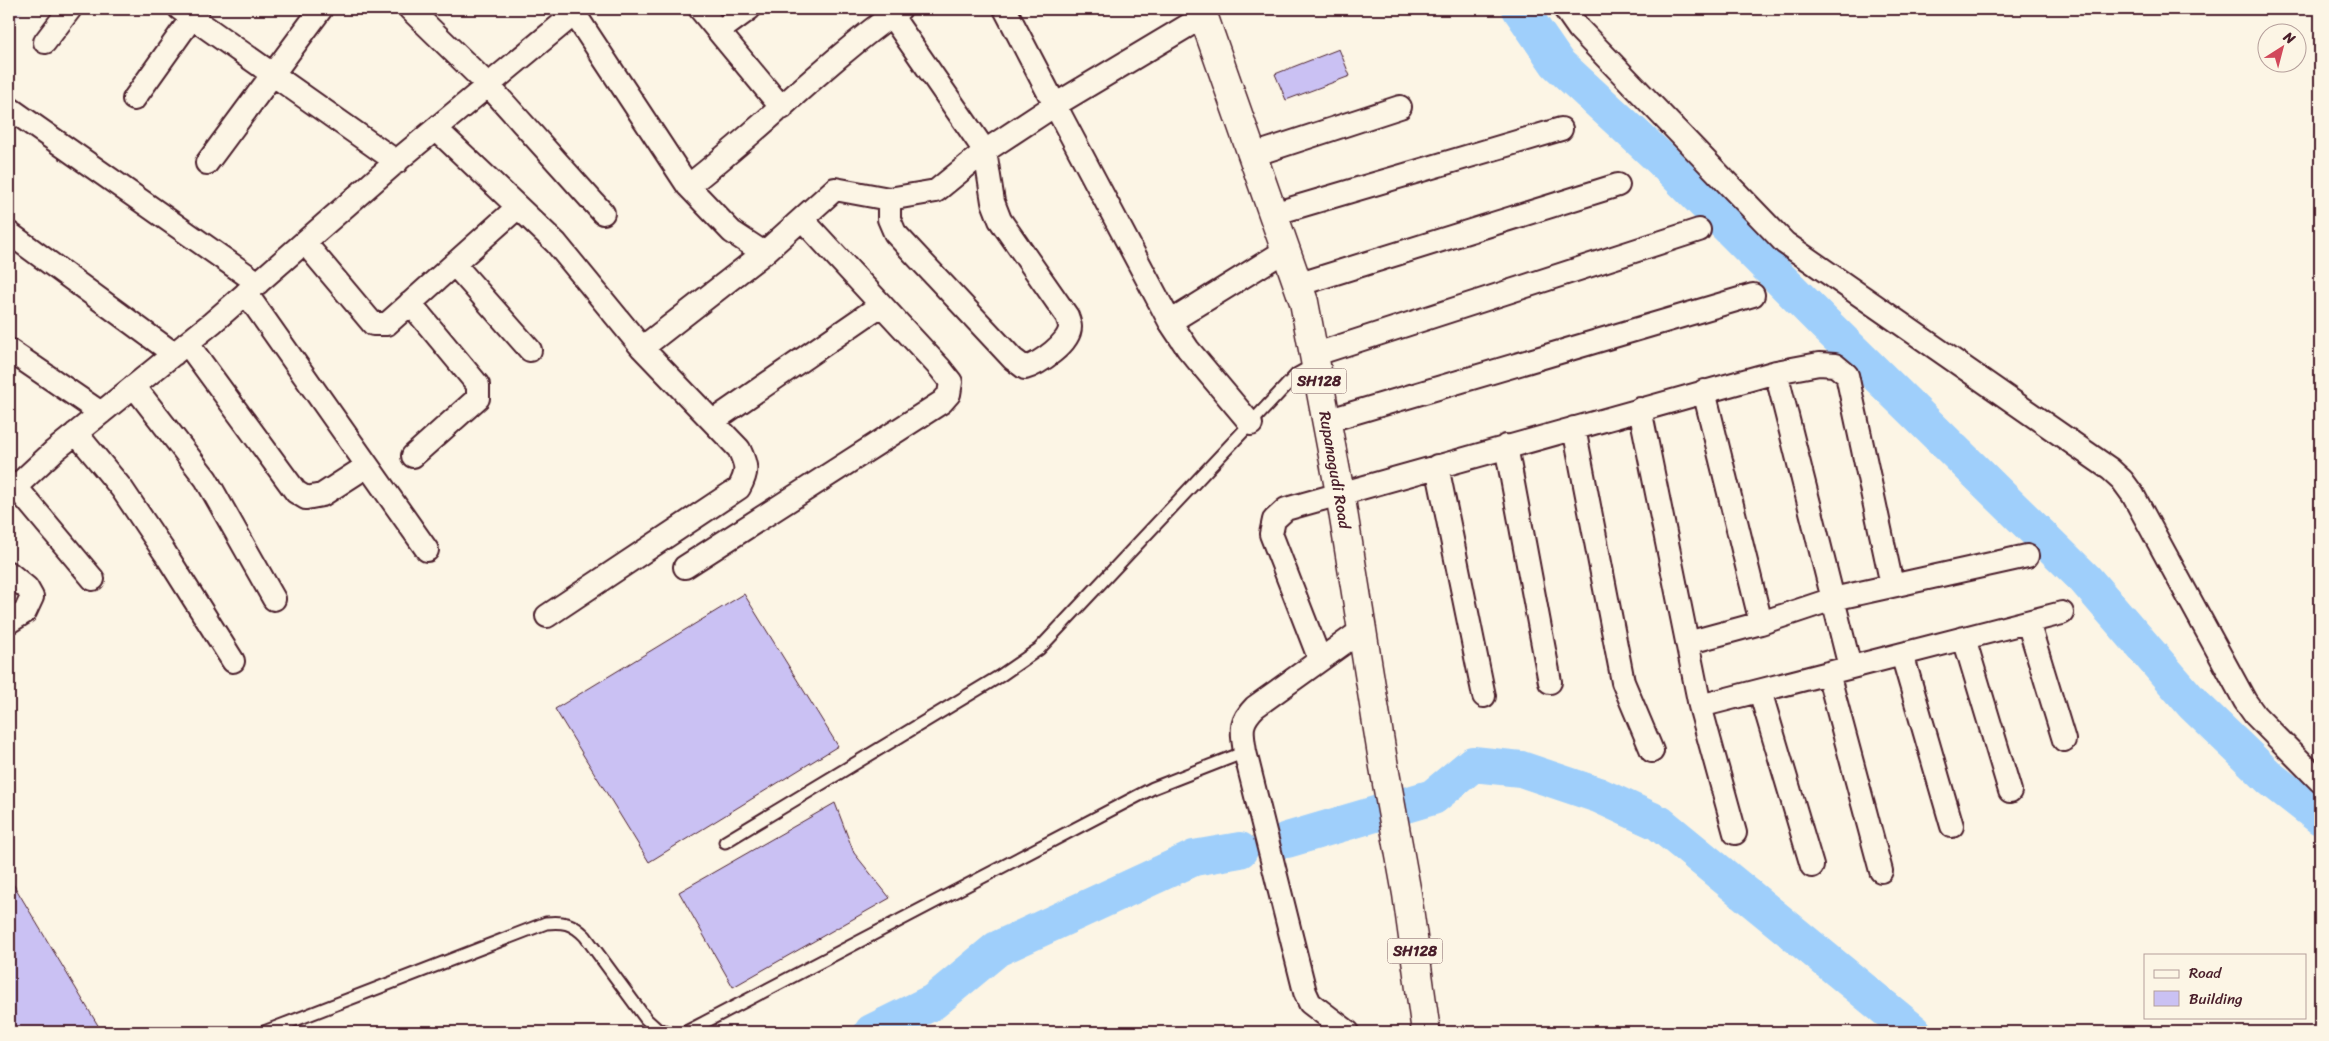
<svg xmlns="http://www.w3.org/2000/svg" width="2329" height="1041" viewBox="0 0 2329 1041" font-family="Sriracha,sans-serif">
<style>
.built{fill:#ede5e9}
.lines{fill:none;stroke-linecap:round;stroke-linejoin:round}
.river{stroke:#9fcffb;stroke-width:36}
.building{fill:#cac1f3;stroke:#4a1f2b}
.lane-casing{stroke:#4a1f2b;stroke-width:15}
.street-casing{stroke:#4a1f2b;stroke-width:26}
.primary-casing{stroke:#4a1f2b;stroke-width:31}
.lane{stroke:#fcf5e5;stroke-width:11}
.street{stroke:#fcf5e5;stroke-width:22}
.primary{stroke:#fcf5e5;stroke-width:28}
.labels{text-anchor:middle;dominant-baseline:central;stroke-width:4;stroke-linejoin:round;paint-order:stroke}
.shield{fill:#fcf5e5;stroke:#7f5f63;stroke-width:1}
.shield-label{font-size:15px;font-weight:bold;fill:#4a1f2b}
.street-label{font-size:16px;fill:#4a1f2b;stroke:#fcf5e5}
</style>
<rect width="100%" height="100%" fill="#fcf5e5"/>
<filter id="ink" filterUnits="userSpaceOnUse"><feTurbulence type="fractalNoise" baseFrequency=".02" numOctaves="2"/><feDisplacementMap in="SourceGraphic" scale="10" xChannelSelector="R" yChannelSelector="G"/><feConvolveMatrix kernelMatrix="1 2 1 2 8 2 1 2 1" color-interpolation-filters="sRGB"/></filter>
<g filter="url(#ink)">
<!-- built -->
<path class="built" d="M9,9H24L9,31Z"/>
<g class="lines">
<!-- river -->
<path class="river" d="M1520,9L1557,63L1662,160L1822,321L2085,579L2193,704L2271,779L2320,817
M1287,840L1433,797L1473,764L1521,769L1598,795L1659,823L1914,1032
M872,1032L933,1002L997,949L1194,858L1240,850"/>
</g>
<!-- building -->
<path class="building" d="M1339,49L1350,76L1286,100L1275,74Z
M744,594L838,746L649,862L555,709Z
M835,803L854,853L890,898L733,987L679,892Z
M9,877L102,1032H9Z"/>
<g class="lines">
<defs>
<path id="lane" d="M725,842L1000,676L1039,649L1297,374L1315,364
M264,1032L546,923C563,921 572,923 585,936L646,1019L657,1029L668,1032
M686,1032L1153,788L1245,752"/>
<path id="street" d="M180,9L397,162
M410,9L488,85L603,213
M700,9L782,108
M1005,9L1055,105L1204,16
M1565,9L1579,29L1785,243L2110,469L2122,480L2133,495L2245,701L2255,715L2320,781
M574,13L688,186L732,232L764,253
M719,31L749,9
M45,42L70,9
M134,99L198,9
M9,108L258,283
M436,129L556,243L642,348L739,449C747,466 748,472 739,488L547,616
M1253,155L1400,107
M207,163L321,9
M688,186C761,130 825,62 900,9
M889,199V219L895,233L1013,359L1025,368C1039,364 1070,343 1070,327C1070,324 1068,319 1067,316L1000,220L993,202L985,151L891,15
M1273,214L1561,129
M9,233L174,354
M305,243L373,324H387L518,207
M454,264L530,350
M1297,285L1618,185
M246,293L427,550
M410,303L478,385V398L413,456
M187,343L296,492L306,498L322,495L367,466
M642,348L764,253L835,189L889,199L936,191L985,151L1055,105L1170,322
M9,350L101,413
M1313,355L1699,230
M1776,372L1850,667
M134,386L206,479L274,599
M1704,391L1761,623
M1640,409L1700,706L1735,833
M713,421L881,305
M1326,421L1753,295
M1251,424L1188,349L1170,322L1286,250
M1574,428L1623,682L1652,751
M76,433L122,489L165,553L233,661
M1506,446L1550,682
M1437,466L1484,696
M16,487L93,579
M9,493L54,451L212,323L404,155L580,9
M685,567L942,402L949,394L951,382L940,368L802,219
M9,573L27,588L32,597L25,612L9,622
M2028,622L2064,740
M1964,638L2010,791
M1687,643L1761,623L1833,599L2027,556
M1902,654L1952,826
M1320,660L1271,534L1274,520L1286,509L1776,372L1819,364L1835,365L1847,375L1892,585
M1828,673L1881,871
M1760,691L1812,866
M1700,706L2062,613
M1348,1032L1310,1003L1305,992L1245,752C1242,731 1239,723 1255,707L1362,630"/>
<path id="primary" d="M1201,9L1304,302L1340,493L1384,767L1407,894L1426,1032"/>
</defs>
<!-- lane casing -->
<use href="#lane" class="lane-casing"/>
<!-- street casing -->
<use href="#street" class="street-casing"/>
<!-- primary casing -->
<use href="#primary" class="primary-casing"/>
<!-- lane -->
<use href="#lane" class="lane"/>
<!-- street -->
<use href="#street" class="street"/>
<!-- primary -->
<use href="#primary" class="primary"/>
</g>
</g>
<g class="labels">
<!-- shield labels -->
<g class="shield">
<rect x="1291.5" y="368.5" width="55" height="25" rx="4"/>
<rect x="1387.5" y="938.5" width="55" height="25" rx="4"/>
</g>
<g class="shield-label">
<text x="1319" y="381">SH128</text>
<text x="1415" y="951">SH128</text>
</g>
<!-- street labels -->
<g class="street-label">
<text transform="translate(1335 470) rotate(80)">Rupanagudi Road</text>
</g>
</g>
<!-- margin -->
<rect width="2329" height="1041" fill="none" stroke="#fcf5e5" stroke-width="30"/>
<rect x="15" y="15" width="2299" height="1011" fill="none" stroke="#4a1f2b" stroke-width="2" filter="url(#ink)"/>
<!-- legend -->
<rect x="2144" y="954" width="162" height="65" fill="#fcf5e5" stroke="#b59f9b"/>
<rect x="2154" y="970" width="25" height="8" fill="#fcf5e5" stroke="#b59f9b"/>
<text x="2189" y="978" font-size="15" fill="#4a1f2b">Road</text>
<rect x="2154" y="991" width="25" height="15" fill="#cac1f3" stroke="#b59f9b"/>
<text x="2189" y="1004" font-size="15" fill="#4a1f2b">Building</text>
<!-- north arrow -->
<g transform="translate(2282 48) rotate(36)"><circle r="24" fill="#fcf5e5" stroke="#b59f9b"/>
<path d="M0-4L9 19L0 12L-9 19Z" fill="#d1495b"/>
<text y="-8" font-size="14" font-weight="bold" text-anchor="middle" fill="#4a1f2b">N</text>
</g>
</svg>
